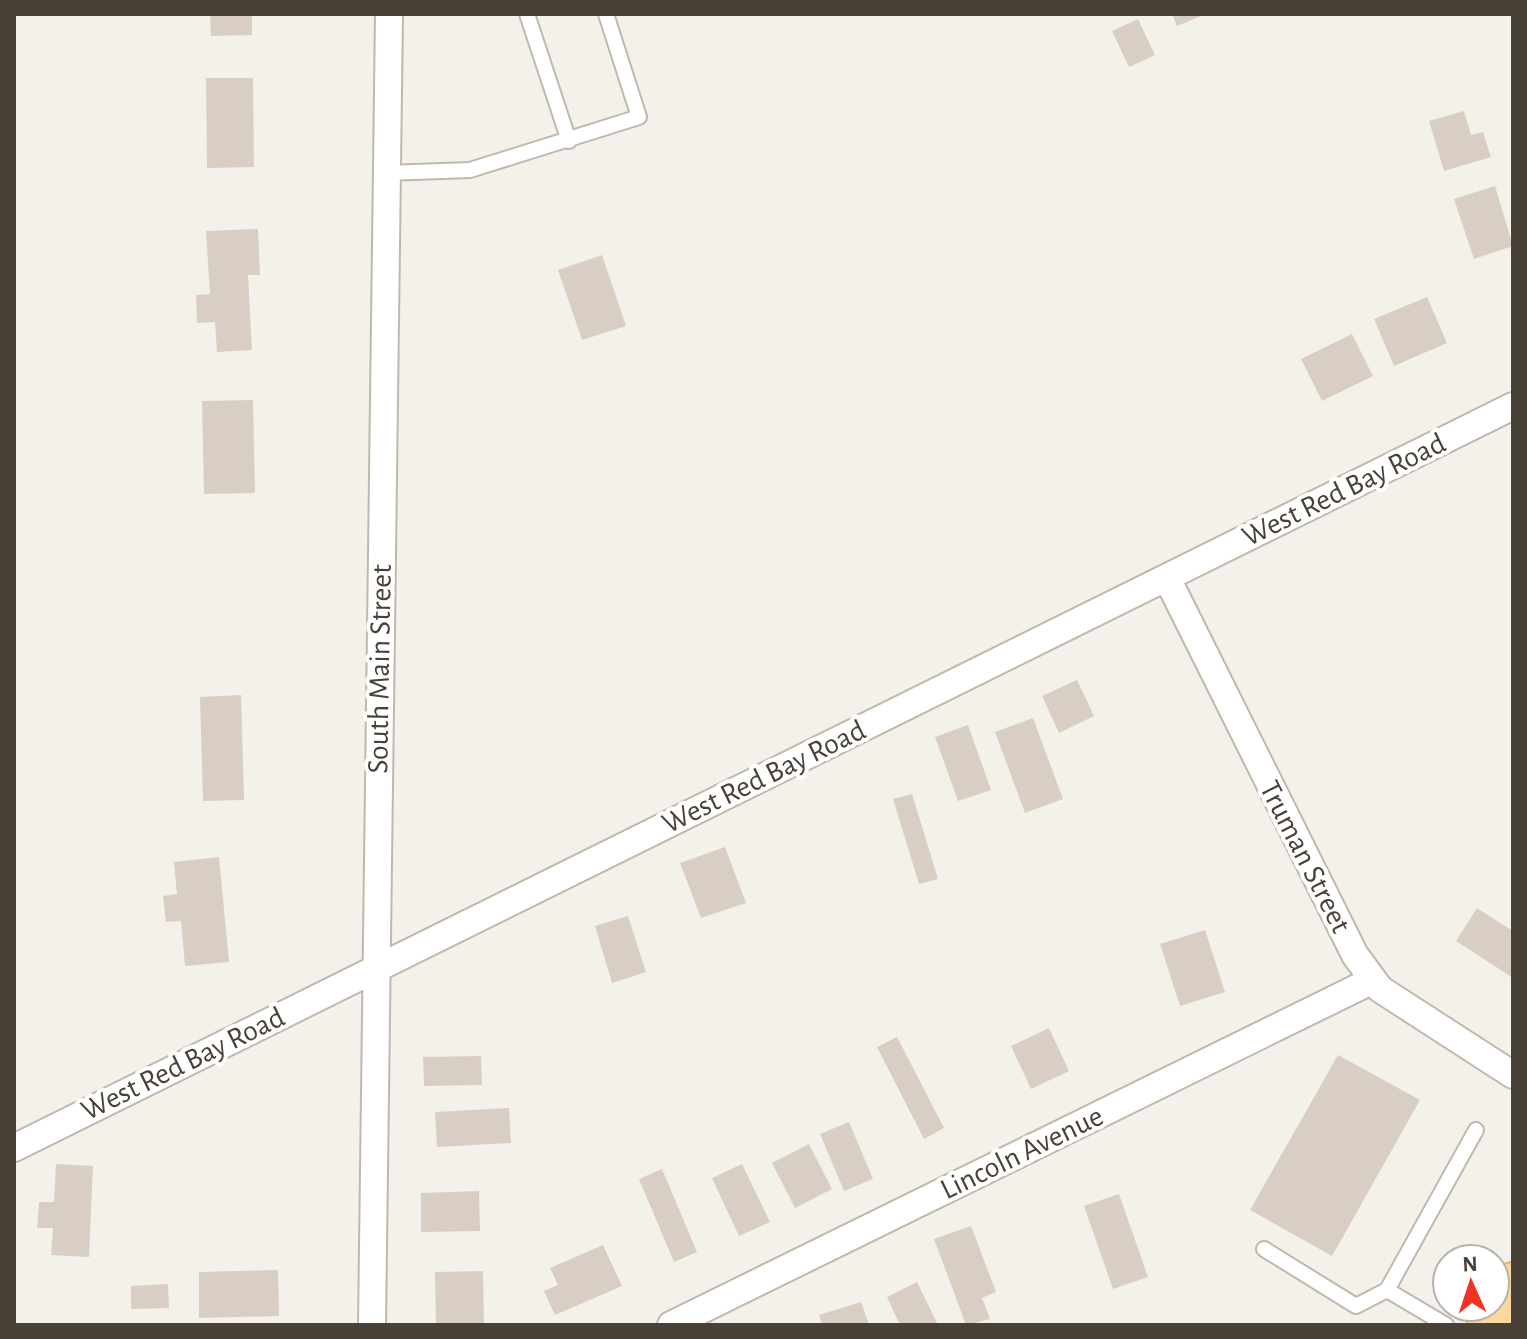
<svg xmlns="http://www.w3.org/2000/svg" width="1527" height="1339" viewBox="0 0 1527 1339" font-family="'Alegreya Sans',sans-serif">
<style>
.building{fill:#d9cec3}
.lines{fill:none;stroke-linecap:round;stroke-linejoin:round}
.service-casing{stroke:#c0b8ad;stroke-width:18}
.minor-casing{stroke:#c0b8ad;stroke-width:30}
.primary-casing{stroke:#e0b46d;stroke-width:46}
.service{stroke:#fff;stroke-width:14}
.minor{stroke:#fff;stroke-width:26}
.primary{stroke:#fad89e;stroke-width:42}
.labels{text-anchor:middle;dominant-baseline:central;stroke-width:8;stroke-linejoin:round;paint-order:stroke}
.street-label{font-size:30px;fill:#484138;stroke:#fff}
</style>
<rect width="100%" height="100%" fill="#f4f1ea"/>
<!-- building -->
<path class="building" d="M210,14H252V35L211,36Z
M1172,14H1206L1177,26Z
M1138,19L1155,55L1129,67L1112,31Z
M206,78H253L254,167L207,168Z
M1464,111L1471,135L1483,132L1491,157L1444,171L1429,121Z
M1495,186L1513,246L1474,259L1454,199Z
M258,229L260,275H248L252,350L217,352L215,322L197,323L196,295L210,294L206,231Z
M602,255L626,326L582,340L558,270Z
M1427,297L1447,343L1394,366L1374,319Z
M1352,334L1373,376L1322,401L1301,359Z
M253,400L255,493L204,494L202,401Z
M1077,680L1094,716L1059,733L1042,696Z
M241,695L244,800L203,801L200,697Z
M1033,718L1063,799L1025,813L995,732Z
M968,725L991,790L958,801L935,737Z
M912,794L938,879L919,884L893,799Z
M725,847L746,903L701,918L680,863Z
M219,857L229,962L185,966L181,921L166,922L163,896L177,894L174,862Z
M1477,908L1513,931V978L1456,941Z
M628,916L646,972L612,983L595,926Z
M1205,930L1225,992L1180,1006L1160,944Z
M1049,1028L1069,1071L1031,1089L1011,1046Z
M897,1037L944,1128L924,1139L877,1047Z
M1338,1055L1420,1100L1332,1256L1250,1210Z
M481,1056L482,1085L424,1086L423,1057Z
M509,1108L511,1143L437,1147L435,1112Z
M849,1122L873,1179L844,1191L820,1134Z
M809,1144L832,1189L795,1208L772,1163Z
M56,1164L93,1166L89,1257L51,1255L53,1228H37L39,1202H54Z
M742,1164L770,1222L739,1236L712,1178Z
M662,1169L697,1252L674,1262L639,1179Z
M479,1191L480,1231L421,1232V1193Z
M1119,1194L1148,1277L1113,1289L1084,1206Z
M971,1226L996,1292L982,1298L990,1319L966,1325L934,1239Z
M603,1245L622,1286L555,1315L544,1291L558,1285L550,1268Z
M278,1270L279,1316L199,1318V1272Z
M483,1271L484,1325H436L435,1272Z
M917,1282L938,1325H900L887,1297Z
M168,1284L169,1308L131,1309V1286Z
M861,1302L869,1325H822L819,1315Z"/>
<g class="lines">
<defs>
<path id="service" d="M527,14L569,141
M386,173L470,170L639,117L606,14
M1264,1249L1356,1306L1387,1290L1446,1325
M1387,1290L1476,1130"/>
<path id="minor" d="M1167,578L1355,955L1380,989L1513,1075
M14,1148L1513,406
M372,1325L389,14
M671,1325L1371,981"/>
<path id="primary" d="M1489,1325L1513,1284"/>
</defs>
<!-- service casing -->
<use href="#service" class="service-casing"/>
<!-- minor casing -->
<use href="#minor" class="minor-casing"/>
<!-- primary casing -->
<use href="#primary" class="primary-casing"/>
<!-- service -->
<use href="#service" class="service"/>
<!-- minor -->
<use href="#minor" class="minor"/>
<!-- primary -->
<use href="#primary" class="primary"/>
</g>
<g class="labels">
<!-- street labels -->
<g class="street-label">
<text transform="translate(1344 490) rotate(-26)">West Red Bay Road</text>
<text transform="translate(380 669) rotate(-89)">South Main Street</text>
<text transform="translate(764 777) rotate(-26)">West Red Bay Road</text>
<text transform="translate(1305 857) rotate(63)">Truman Street</text>
<text transform="translate(183 1064) rotate(-26)">West Red Bay Road</text>
<text transform="translate(1022 1153) rotate(-26)">Lincoln Avenue</text>
</g>
</g>
<!-- border -->
<rect width="1527" height="1339" fill="none" stroke="#484138" stroke-width="32"/>
<!-- north arrow -->
<g transform="translate(1471 1283) rotate(357)"><circle r="38" fill="#ffffff" stroke="#b6b3af" stroke-width="2"/>
<path d="M0-6L14 30L0 20L-14 30Z" fill="#f13324"/>
<text y="-12" font-size="22" font-weight="bold" text-anchor="middle" fill="#484138">N</text>
</g>
</svg>
